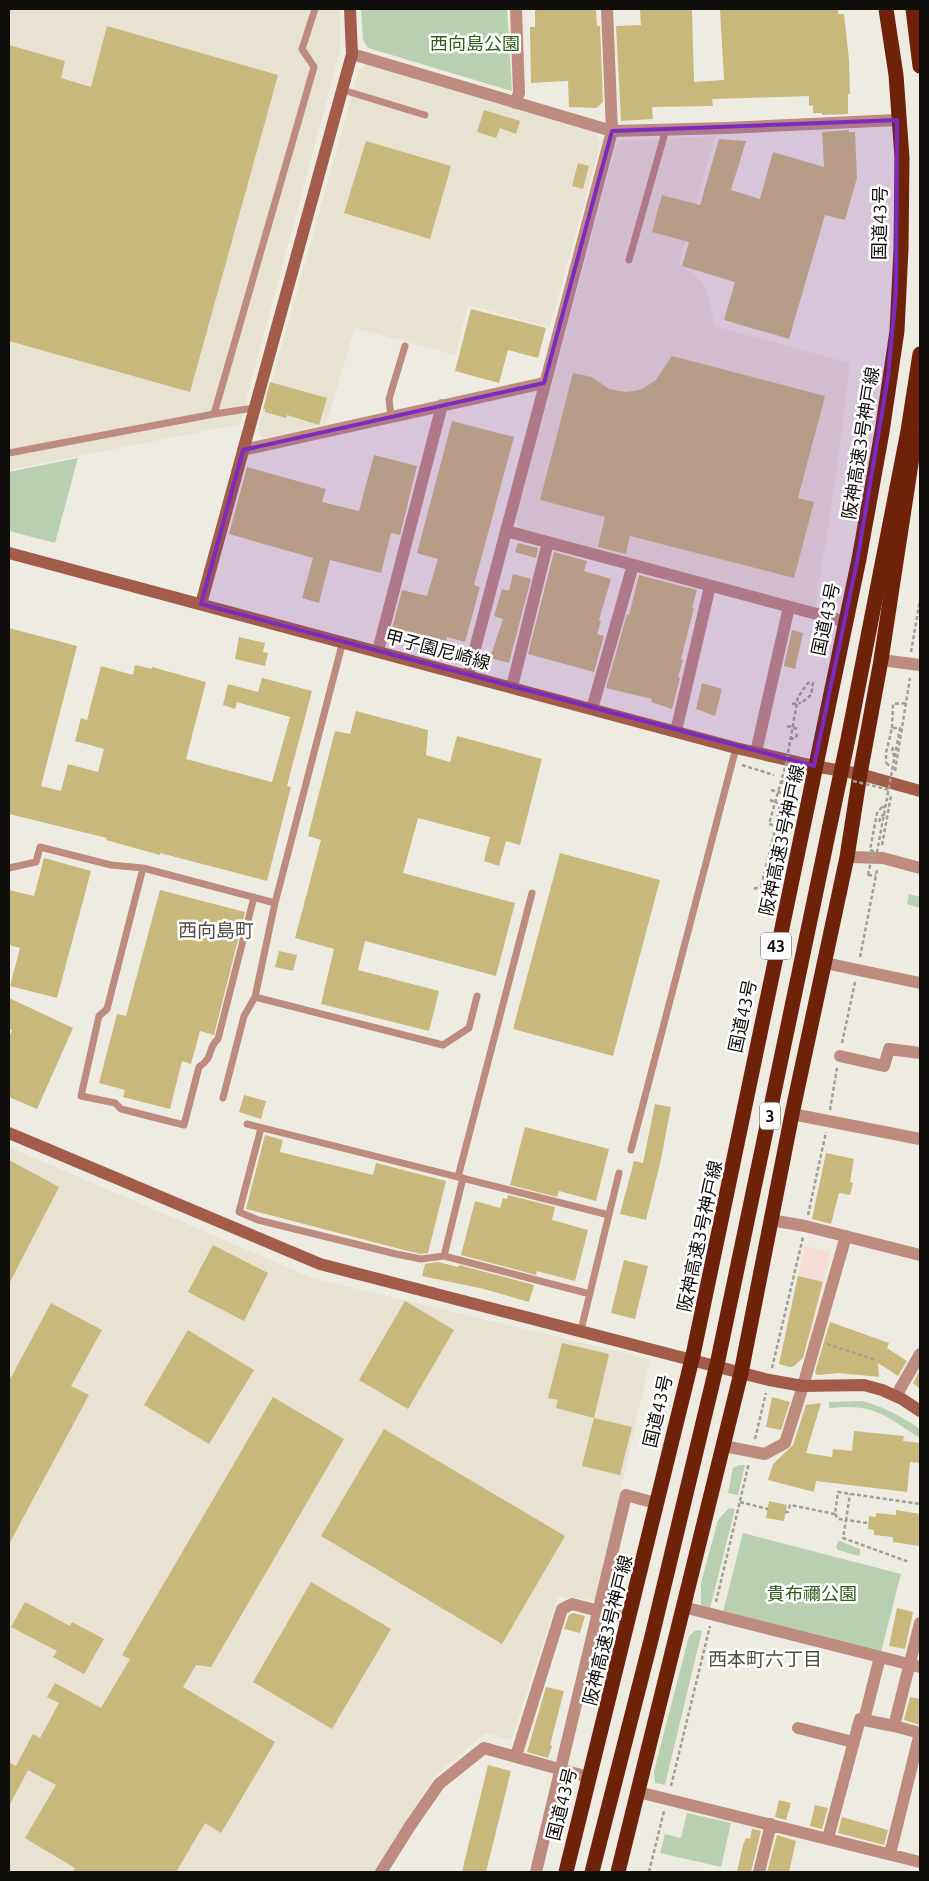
<svg xmlns="http://www.w3.org/2000/svg" width="929" height="1881" viewBox="0 0 929 1881" font-family="Ubuntu,'Noto Sans JP',sans-serif">
<style>
.commercial{fill:#f6dbd7}
.built{fill:#e7e2d1}
.green{fill:#b8d0b0}
.building{fill:#c8b87b}
.lines{fill:none;stroke-linecap:round;stroke-linejoin:round}
.path{stroke:#a19f98;stroke-width:2.5;stroke-dasharray:4 2.5;stroke-linecap:butt}
.lane{stroke:#bd8c7e;stroke-width:7}
.street{stroke:#bd8c7e;stroke-width:12}
.secondary{stroke:#a25c49;stroke-width:12}
.highway{stroke:#6e220a;stroke-width:15}
.path-bridge{stroke:#a19f98;stroke-width:2.5;stroke-dasharray:4 2.5;stroke-linecap:butt}
.highway-bridge{stroke:#6e220a;stroke-width:15}
.marked{fill:#7b2cbf;fill-opacity:0.2;stroke:#7b2cbf;stroke-width:4;stroke-linejoin:round}
.labels{text-anchor:middle;dominant-baseline:central;stroke-width:5;stroke-linejoin:round;paint-order:stroke}
.shield{fill:#fff;stroke:#575654;stroke-width:1}
.shield-label{font-size:16px;font-weight:bold;fill:#0f0e0b}
.park-label{font-size:18px;fill:#2d5d18;stroke:#fff}
.street-label{font-size:18px;fill:#0f0e0b;stroke:#fff}
.neighbourhood-label{font-size:19px;fill:#504d46;stroke:#fff}
</style>
<rect width="100%" height="100%" fill="#eeece2"/>
<!-- commercial -->
<path class="commercial" d="M805,1246L830,1252L810,1337L785,1332Z"/>
<!-- built -->
<path class="built" d="M9,9H340V51L240,424L9,470Z
M367,64L595,132L601,142L550,327L468,305L455,355L355,328L326,424L263,438L258,430L359,70Z
M715,136L679,265L695,274L705,287L712,311L714,326L850,363L835,484L815,609L519,528L516,520L616,145L621,141Z
M9,1147L312,1278L650,1359L596,1600L558,1597L511,1740L485,1733L435,1776L373,1872H9Z"/>
<!-- green -->
<path class="green" d="M361,9H507L512,91L368,48L363,40Z
M78,458L55,543L9,531V472Z
M909,894L920,897V908L907,904Z
M862,1401C884,1407 901,1416 920,1429V1438C884,1415 874,1403 829,1408V1402Z
M739,1465H745L738,1495L728,1493L733,1468Z
M729,1508L735,1509L710,1608L701,1605V1583L718,1520Z
M743,1533L901,1574L881,1652L723,1612Z
M840,1541L860,1549V1555L858,1556L838,1550L836,1548L838,1542Z
M696,1630L702,1631L665,1785L655,1783L654,1771L689,1636Z
M687,1813L731,1823L721,1867L660,1853L665,1834L681,1838Z"/>
<!-- building -->
<path class="building" d="M535,9H596L597,26H600L603,102L596,108L569,107L568,81L531,83L530,27H535Z
M640,9H692L694,82L724,80L720,9H838V14H844L849,60L850,94H848V114L822,115V113H813V105L809,106V96L712,99L713,106L652,107L653,119L621,121L616,26L641,25Z
M107,26L278,75L190,392L9,341V45L65,61L61,78L91,87Z
M484,110L520,121L516,134L500,128L496,138L477,132Z
M849,130V132H855L857,178L845,220L825,215L789,339L724,320L735,282L682,266L689,242L652,232L662,195L700,205L719,139L746,141L731,190L760,199L773,152L824,167L822,132Z
M366,141L451,166L430,239L344,213Z
M578,163L589,166L583,189L572,186Z
M471,309L546,328L538,358L508,350L499,383L455,371Z
M672,356L825,396L798,498L814,502L794,578L630,536L626,554L598,547L605,517L540,500L573,373L592,377L609,389L625,392L634,391L642,389L656,380Z
M270,382L327,398L319,425L287,415L286,418L265,412V409H263Z
M452,421L514,437L474,585L480,587L465,642L447,637L446,641L412,632L411,638L391,633L402,590L427,596L438,559L417,553Z
M374,455L417,466L400,535L391,533L381,573L330,560L319,603L302,598L313,558L229,534L247,467L326,489L322,502L359,511Z
M518,543L538,548L536,558L515,552Z
M554,552L587,561L584,571L611,579L599,620L601,621L597,634L604,636L594,672L528,654Z
M513,574L531,579L509,663L490,658L503,619L494,616L502,589L509,591Z
M639,575L697,590L692,608H694L681,659L683,660L678,677L680,678L672,709L651,702L652,699L606,688L627,614L629,615Z
M9,628L77,646L41,786L61,791L68,764L98,772L104,749L75,741L81,718L87,720L101,666L133,675L135,665L152,669V667L206,682L186,759L272,782L290,717L237,702L235,709L223,705L228,684L258,692L262,678L312,691L287,786L291,787L267,881L160,853V855L106,840L107,838L9,814Z
M792,630L803,633L795,669L784,666Z
M239,637L265,643L263,652L268,653L265,666L235,659Z
M702,683L722,689L715,716L696,709Z
M356,711L428,730L426,755L450,762L457,736L542,759L520,845L506,841L499,866L484,861L490,837L418,818L403,873L515,903L496,976L365,941L358,970L439,991L429,1031L321,1004L334,949L295,938L321,840L308,836L335,731L350,734Z
M560,853L660,880L613,1056L513,1029Z
M44,858L91,871L57,998L10,986L20,948L9,945V890L34,896Z
M160,890L245,912L214,1035L200,1031L191,1064L182,1061L170,1109L123,1097L125,1090L99,1083L117,1014L126,1016Z
M279,951L297,955L293,971L275,967Z
M9,998L73,1028L37,1109L9,1097V1038L12,1030L9,1028Z
M244,1095L266,1101L261,1119L239,1112Z
M655,1104L671,1107L661,1159L646,1220L620,1214L634,1161L643,1163Z
M525,1127L609,1149L596,1201L559,1191L557,1197L510,1185Z
M265,1135L283,1140L280,1152L373,1175L376,1163L446,1181L428,1253L421,1254L404,1250L246,1209Z
M826,1153L854,1159L850,1182L853,1183L850,1195L839,1193L831,1224L812,1219Z
M9,1160L59,1187L9,1284Z
M508,1195L555,1207L552,1220L588,1230L575,1281L537,1271L536,1275L461,1255L475,1201L500,1208L503,1198L507,1199Z
M213,1245L268,1273L244,1321L188,1292Z
M624,1260L648,1266L635,1319L611,1313Z
M438,1262L458,1267L459,1265L534,1285L529,1302L484,1289L422,1276L425,1264Z
M798,1276L823,1282L803,1358L794,1366L790,1367L779,1364Z
M405,1301L454,1330L408,1409L359,1380Z
M51,1303L102,1330L71,1386L89,1395L9,1544V1381Z
M830,1322L889,1343L887,1348L907,1361L898,1376L878,1363L879,1377L839,1373L817,1375L815,1372Z
M188,1330L254,1370L209,1444L144,1405Z
M562,1343L609,1354L594,1418L556,1408L558,1400L548,1398Z
M920,1370V1389L913,1383Z
M273,1397L344,1439L211,1667L196,1665L183,1687L275,1742L221,1833L205,1823L176,1872H73L75,1868L25,1838L56,1785L28,1770L9,1806V1762L16,1766L33,1734L40,1738L59,1703L47,1697L55,1683L101,1708L130,1659L122,1655Z
M772,1397L790,1402L781,1430L766,1427Z
M821,1403L806,1453L832,1457L833,1449L852,1451L854,1431L904,1436L903,1441L920,1443V1463L910,1462L907,1492L816,1481L814,1492L768,1480L773,1464L793,1445L806,1405Z
M594,1418L632,1427L620,1475L582,1466Z
M384,1429L565,1536L502,1644L321,1536Z
M769,1501L787,1505L784,1521L766,1518Z
M896,1510L920,1514L919,1546L893,1542V1537L874,1535V1530L868,1529L869,1516L876,1517V1513L896,1515Z
M311,1582L391,1629L332,1729L253,1682Z
M25,1602L70,1626L72,1622L104,1639L84,1674L53,1657L57,1651L11,1627Z
M897,1608L913,1612L905,1649L889,1646Z
M573,1613L585,1616L580,1633L564,1629L569,1615Z
M546,1687L564,1691L550,1745L552,1746L548,1758L527,1752Z
M910,1697L920,1699V1725L904,1720Z
M488,1765L511,1771L486,1872H462Z
M779,1800L791,1803L786,1820L775,1817Z
M815,1805L828,1808L822,1829L810,1826Z
M842,1817L888,1830L884,1845L838,1833Z
M752,1829L761,1831L751,1872H737L743,1845L746,1838L750,1839Z
M777,1835L796,1841L789,1872H767Z"/>
<g class="lines">
<!-- path -->
<path class="path" d="M911,652L920,600
M792,704L801,703
M787,726L798,729
M892,728L893,704L907,703
M790,739L796,738L797,733
M893,747L892,752L895,757
M886,763L890,766
M742,765L774,775
M895,771L910,678
M782,780L784,787
M771,790L782,793
M770,800L780,804L776,826
M882,807H889
M879,822L881,816L886,814
M882,845L891,796
M868,875L876,876
M754,889L761,886
M860,957L877,870
M842,1043L855,982
M830,1110L837,1068
M808,1215L826,1132
M827,1344L876,1360
M772,1368L803,1237
M755,1439L766,1393
M740,1502L768,1509
M785,1512H788L790,1505L835,1514L838,1492L920,1504
M835,1514L838,1519L846,1520L850,1494
M867,1523L846,1520L843,1538L909,1562
M716,1602L749,1463
M671,1786L710,1626
M649,1872L664,1811"/>
<!-- lane -->
<path class="lane" d="M343,90L425,115
M629,260L666,129
M214,414L254,408
M391,417L389,399L405,346
M9,453L214,414L314,67L302,49L315,9
M9,868L36,862L40,847L111,865L143,868L275,903
M143,868L107,1009L99,1016L81,1096L115,1103L121,1109L184,1125L199,1067C215,1056 207,1048 218,1039L254,897
M255,997L443,1045L469,1028L477,996
M223,1098L244,1016L255,997L275,903L343,641
M247,1124L609,1215
M261,1128L239,1212L258,1220L396,1254L421,1259L444,1256
M631,1150L736,748
M458,1177L532,893
M463,1178L444,1256L590,1294
M581,1330L619,1173"/>
<!-- street -->
<path class="street" d="M352,54L612,131L607,9
M515,103L519,93L516,9
M243,450L544,383
M506,531L843,621
M378,651L442,405
M881,660L920,665
M468,675L612,131L727,128L897,120
M512,687L548,542
M592,709L633,565
M676,731L710,586
M756,752L789,607
M847,857L883,858L920,868
M825,963L920,983
M840,1056L884,1066L889,1049L920,1053
M792,1114L920,1139
M771,1220L805,1226L920,1255
M896,1396L920,1354
M724,1446L765,1454L785,1443L803,1386L846,1236
M683,1607L920,1667
M864,1720L894,1726L920,1623
M798,1728L853,1742
M516,1756L562,1609L572,1604L626,1618
M638,1792L920,1862
M828,1838L860,1719L864,1720L880,1657
M890,1854L920,1733L894,1726
M381,1872L410,1826L439,1784L484,1748L588,1777
M536,1872L626,1495L655,1503
M759,1872L771,1824"/>
<!-- secondary -->
<path class="secondary" d="M9,553L736,748L814,766L860,774L920,791
M201,604L352,54L350,9
M9,1133L320,1264L769,1380L803,1386L864,1385L882,1390L902,1399L920,1411"/>
<!-- highway -->
<path class="highway" d="M913,9L920,66
M618,1872L741,1373L792,1114L847,857L860,774L881,660L920,405"/>
<!-- path-bridge -->
<path class="path-bridge" d="M786,764L801,768
M853,781L890,790
M882,807L877,813L870,850L877,852L900,728H892L886,753V763
M868,875L873,851
M761,886L776,826L769,824L786,764L798,697L808,683H813L811,695L801,703"/>
<!-- highway-bridge -->
<path class="highway-bridge" d="M566,1872L693,1355L859,559L882,432L897,331L901,249L902,158L896,75L886,9
M592,1872L652,1636L718,1360L848,739L908,431L920,354"/>
</g>
<!-- marked area -->
<path class="marked" d="M897,120L896,292L888,377L857,562L814,766L201,604L243,450L544,383L612,131Z"/>
<g class="labels">
<!-- shield labels -->
<g class="shield">
<rect x="761" y="932.5" width="30" height="27" rx="4"/>
<rect x="760" y="1102.5" width="20" height="27" rx="4"/>
</g>
<g class="shield-label">
<text x="776" y="946">43</text>
<text x="770" y="1116">3</text>
</g>
<!-- park labels -->
<g class="park-label">
<text x="475" y="43">西向島公園</text>
<text x="812" y="1593">貴布禰公園</text>
</g>
<!-- street labels -->
<g class="street-label">
<text transform="translate(879 223) rotate(-89)">国道43号</text>
<text transform="translate(860 443) rotate(-81)">阪神高速3号神戸線</text>
<text transform="translate(825 619) rotate(-78)">国道43号</text>
<text transform="translate(438 649) rotate(15)">甲子園尼崎線</text>
<text transform="translate(781 840) rotate(-78)">阪神高速3号神戸線</text>
<text transform="translate(742 1016) rotate(-78)">国道43号</text>
<text transform="translate(699 1236) rotate(-78)">阪神高速3号神戸線</text>
<text transform="translate(657 1411) rotate(-77)">国道43号</text>
<text transform="translate(607 1630) rotate(-76)">阪神高速3号神戸線</text>
<text transform="translate(561 1804) rotate(-76)">国道43号</text>
</g>
<!-- neighbourhood labels -->
<g class="neighbourhood-label">
<text x="216" y="930">西向島町</text>
<text x="765" y="1659">西本町六丁目</text>
</g>
</g>
<!-- border -->
<rect width="929" height="1881" fill="none" stroke="#0f0e0b" stroke-width="20"/>
</svg>
